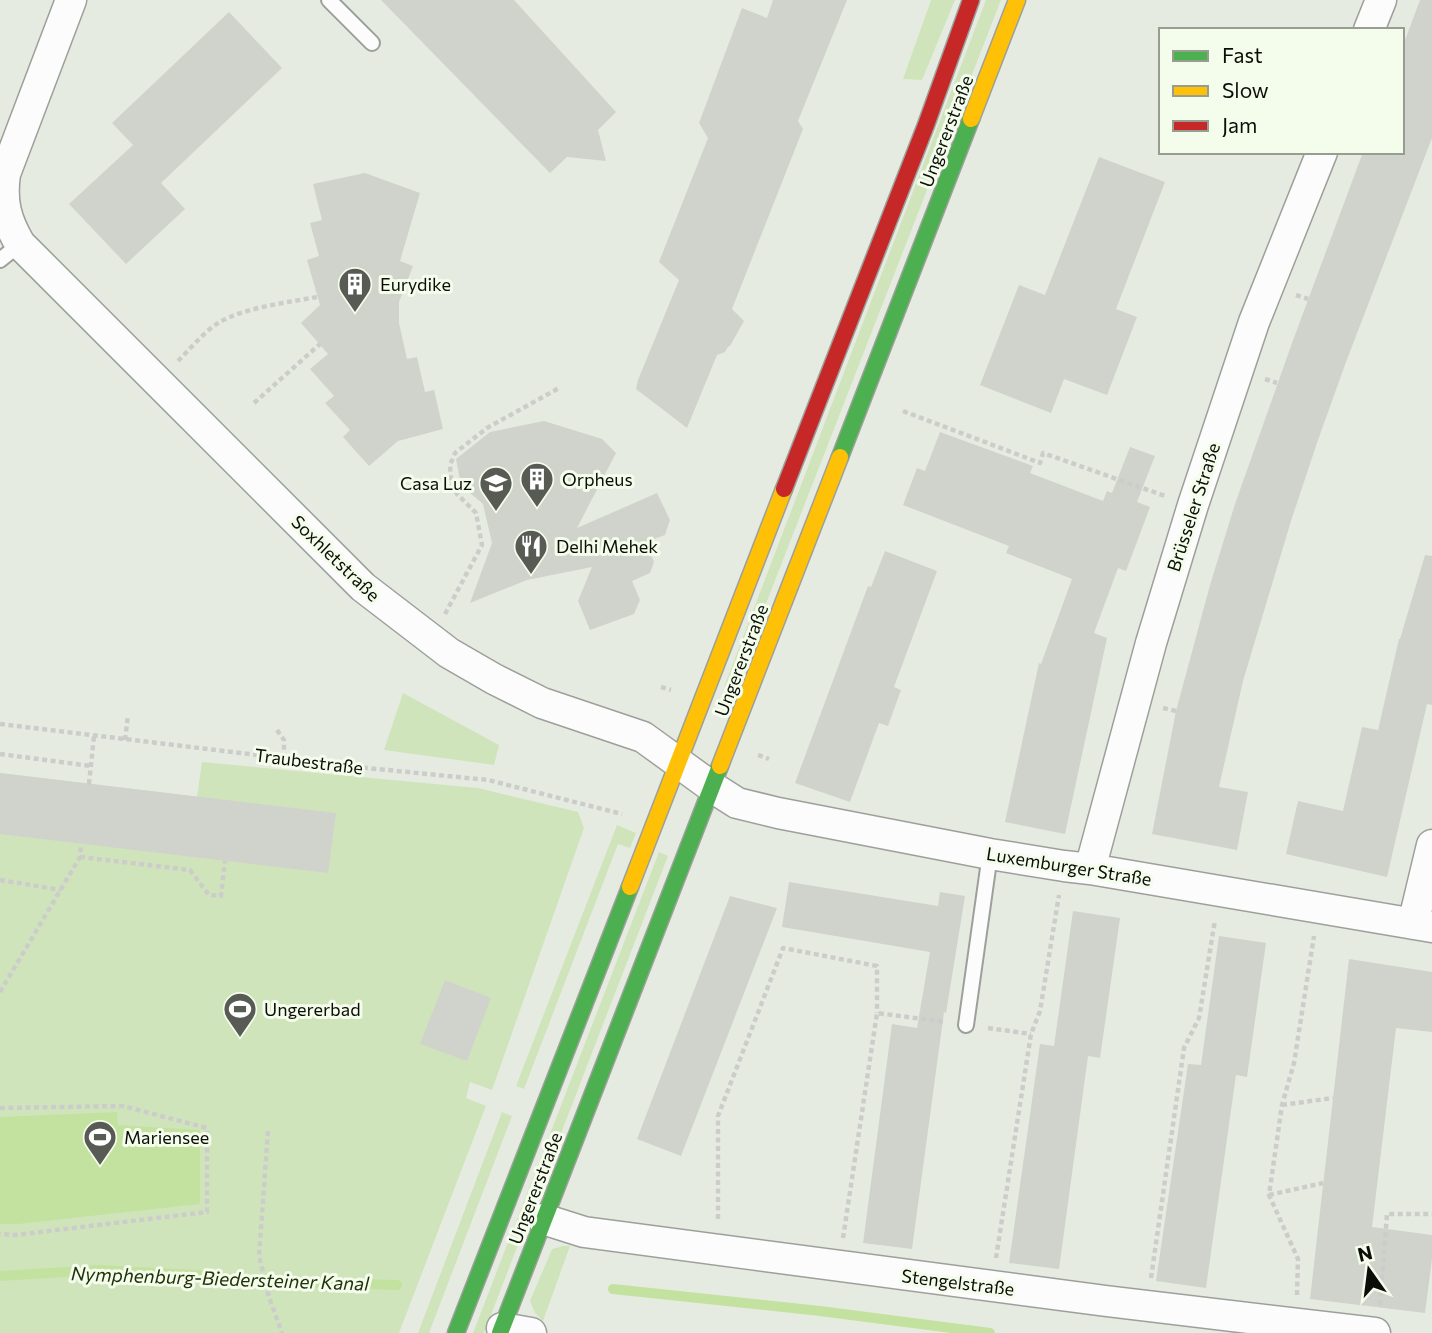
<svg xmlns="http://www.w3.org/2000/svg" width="1432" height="1333" viewBox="0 0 1432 1333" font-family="Commissioner,sans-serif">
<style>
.green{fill:#d0e4bb}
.water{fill:#c3e2a0}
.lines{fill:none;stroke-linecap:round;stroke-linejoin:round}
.stream{stroke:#c3e2a0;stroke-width:10}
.building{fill:#cfd3cb}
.lane-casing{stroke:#9da09a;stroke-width:18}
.street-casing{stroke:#9da09a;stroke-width:33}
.fast-casing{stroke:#9da09a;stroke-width:19}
.slow-casing{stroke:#9da09a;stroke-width:19}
.jam-casing{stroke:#9da09a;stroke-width:19}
.path{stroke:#cccdcb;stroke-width:4.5;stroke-dasharray:5 3.5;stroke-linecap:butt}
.lane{stroke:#fbfcfb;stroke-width:14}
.street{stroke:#fbfcfb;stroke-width:30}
.fast{stroke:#4caf50;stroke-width:16}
.slow{stroke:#ffc107;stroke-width:16}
.jam{stroke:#c62828;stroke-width:16}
.labels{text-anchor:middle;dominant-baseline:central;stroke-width:6;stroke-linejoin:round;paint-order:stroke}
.street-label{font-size:18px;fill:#0b0e08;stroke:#f4fceb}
.poi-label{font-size:18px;fill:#0b0e08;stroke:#f4fceb;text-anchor:start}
.water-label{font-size:19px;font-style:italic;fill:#21310b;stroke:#f4fceb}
</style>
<rect width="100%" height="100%" fill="#e6ebe2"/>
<!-- green -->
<path class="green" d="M931,0H955L922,80L903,79Z
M986,0H1001L732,691L724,687Z
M403,693L499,745L494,765L384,750Z
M202,762L478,788L578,812L584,828L492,1090L470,1082L466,1098L486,1106L399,1333H0V773L197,797Z
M617,825L636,833L630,848L618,844L524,1089L516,1086Z
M659,852L668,856L484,1333H473Z
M502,1112L512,1116L429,1333H418Z
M563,1246H570L543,1321L535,1313L530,1301L552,1249Z"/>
<!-- water -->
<path class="water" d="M117,1112L118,1125L200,1130V1204L18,1224H0V1117Z"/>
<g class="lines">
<!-- stream -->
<path class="stream" d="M0,1276L98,1270L198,1275L248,1280L397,1285
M613,1289L820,1311L990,1333"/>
</g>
<!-- building -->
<path class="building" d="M381,0H514L616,112L598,130L606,161L567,157L550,173Z
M773,0H847L798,121L803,129L732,309L744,321L730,346L728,347L725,352L717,355L687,428L636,389L638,380L679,280L659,262L708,138L699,123L742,8L767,18Z
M1420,0H1432V138L1346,362L1318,440L1291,521L1243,681L1219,787L1248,792L1237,850L1152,834L1176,711L1210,585L1235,504L1292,343L1363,152H1402V48Z
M229,12L282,68L161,183L185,209L126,264L69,204L133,145L112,123Z
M1099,157L1165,182L1116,309L1137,317L1107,395L1064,379L1051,413L980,385L1019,285L1045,295Z
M365,173L420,193L400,261L413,266L399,302V323L407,359L417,357L425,392L434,390L443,429L398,441L369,466L343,437L350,430L325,403L334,396L310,369L328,354L301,323L320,305L307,260L319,256L310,223L322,220L313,184Z
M544,421L602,439L616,453L577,528L657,493L670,520L665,535L646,542L654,562L650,573L632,581L640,600L634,614L590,630L578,601L592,567L527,580L470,603L492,543L483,504L461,485L456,459L490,432Z
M940,432L1033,466L1030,473L1103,501L1107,491L1112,493L1130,447L1155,456L1137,502L1150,507L1126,571L1118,568L1094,633L1107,638L1065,834L1005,822L1039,663L1041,664L1072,579L1006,553L1009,546L903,505L917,468L925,471Z
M885,551L937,571L894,687L901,690L888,726L879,723L850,802L795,783L868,586L871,587Z
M1425,555L1432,556V705L1427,704L1387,877L1286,854L1298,801L1343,811L1362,727L1378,730L1399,639H1400Z
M0,773L336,813L328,873L0,834Z
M789,882L938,906L940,892L965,896L946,1013L944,1012L912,1249L863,1243L892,1024L917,1028L930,952L782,927Z
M730,896L777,908L681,1156L637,1139Z
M1073,911L1120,918L1100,1058L1088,1056L1059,1269L1009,1263L1040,1044L1054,1046Z
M1219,936L1266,943L1247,1077L1236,1075L1206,1288L1156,1281L1188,1064L1201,1065Z
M1349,959L1432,972V1032L1396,1028L1372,1227L1432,1235V1259L1425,1313L1310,1299Z
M445,980L491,998L467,1061L420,1044Z"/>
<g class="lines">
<defs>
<path id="lane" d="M329,0L372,43
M0,260L20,244
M966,1025L990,854"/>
<path id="street" d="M71,0L5,174C1,202 6,220 20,244L363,587L449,653L494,679L542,703L643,737L712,787L737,803L778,813L990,854L1064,866L1090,869L1432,927
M1369,30L1381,0
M1090,869L1151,643L1193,505L1254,322L1322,152
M1413,924L1432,845
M543,1219L584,1232L1106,1301L1375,1333
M502,1328L531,1333"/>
<path id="fast" d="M840,457L971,119
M456,1333L630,887
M500,1333L720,766"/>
<path id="slow" d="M971,119L1017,0
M720,766L840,457
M630,887L784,489"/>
<path id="jam" d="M784,489L926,125L971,0"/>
</defs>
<!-- lane casing -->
<use href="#lane" class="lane-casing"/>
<!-- street casing -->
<use href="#street" class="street-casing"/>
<!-- fast casing -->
<use href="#fast" class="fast-casing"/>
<!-- slow casing -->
<use href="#slow" class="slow-casing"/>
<!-- jam casing -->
<use href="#jam" class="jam-casing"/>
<!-- path -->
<path class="path" d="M1296,295L1308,299
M178,361C191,348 203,333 218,323C242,308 289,302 317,297
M1265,379L1277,383
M254,403L320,344
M903,411L1040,463L1043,453L1165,496
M445,614L482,545L476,513L457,494L451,481L450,465L455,453L487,428L559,388
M661,687L671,690
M1163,708L1176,711
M0,724L357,767L488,780L622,814
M277,730L284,740V757
M125,740L128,715
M0,754L91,766
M758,755L769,759
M89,784L94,736
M80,857L190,870L209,895L221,896L225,861
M0,880L61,890
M0,992L80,857L81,844
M988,1028L1031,1034
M1282,1105L1333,1098
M0,1108L123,1106L207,1128V1212L15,1235L0,1234
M268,1131L259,1256L269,1297L282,1333
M1269,1195L1323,1183
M718,1219V1116L783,948L877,966V1013
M843,1238L877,1013L945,1022
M996,1258L1031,1034L1040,1011L1059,895
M1151,1278L1184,1048L1199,1018L1215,920
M1297,1295L1298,1259L1269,1195L1282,1105L1294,1063L1314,936
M1380,1305L1387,1214H1432"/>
<!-- lane -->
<use href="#lane" class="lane"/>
<!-- street -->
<use href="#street" class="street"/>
<!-- fast -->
<use href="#fast" class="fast"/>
<!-- slow -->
<use href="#slow" class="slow"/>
<!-- jam -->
<use href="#jam" class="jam"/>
</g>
<!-- icons -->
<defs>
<symbol id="building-pin" viewBox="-11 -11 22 30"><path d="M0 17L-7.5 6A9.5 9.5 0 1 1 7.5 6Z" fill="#585b54" stroke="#f4fceb"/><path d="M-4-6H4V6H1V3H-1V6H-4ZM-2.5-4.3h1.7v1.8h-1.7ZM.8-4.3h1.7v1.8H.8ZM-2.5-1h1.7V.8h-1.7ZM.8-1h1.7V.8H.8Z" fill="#fff"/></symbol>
<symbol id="school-pin" viewBox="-11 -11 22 30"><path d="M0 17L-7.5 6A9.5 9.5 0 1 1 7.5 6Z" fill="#585b54" stroke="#f4fceb"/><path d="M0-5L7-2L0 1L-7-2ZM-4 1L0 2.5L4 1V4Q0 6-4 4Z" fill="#fff"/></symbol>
<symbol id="restaurant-pin" viewBox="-11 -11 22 30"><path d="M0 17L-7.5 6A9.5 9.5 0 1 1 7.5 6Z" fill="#585b54" stroke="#f4fceb"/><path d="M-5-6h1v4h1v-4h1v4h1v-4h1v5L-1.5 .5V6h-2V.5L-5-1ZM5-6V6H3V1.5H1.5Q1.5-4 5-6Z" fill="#fff"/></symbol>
<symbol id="stadium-pin" viewBox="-11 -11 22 30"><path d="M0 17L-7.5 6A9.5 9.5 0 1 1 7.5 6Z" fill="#585b54" stroke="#f4fceb"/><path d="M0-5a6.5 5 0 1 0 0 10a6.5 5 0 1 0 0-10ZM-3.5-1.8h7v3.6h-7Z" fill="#fff"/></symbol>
</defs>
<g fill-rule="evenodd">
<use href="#building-pin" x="336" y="265" width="38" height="52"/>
<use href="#building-pin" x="518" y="460" width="38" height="52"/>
<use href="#school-pin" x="477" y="464" width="38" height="52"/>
<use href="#restaurant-pin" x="512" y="527" width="38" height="52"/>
<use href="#stadium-pin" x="221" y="990" width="38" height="52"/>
<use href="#stadium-pin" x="81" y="1118" width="38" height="52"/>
</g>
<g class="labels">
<!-- street labels -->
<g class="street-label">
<text transform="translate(946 131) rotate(-69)">Ungererstraße</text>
<text transform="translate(1193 507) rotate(-72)">Brüsseler Straße</text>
<text transform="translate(336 558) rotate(44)">Soxhletstraße</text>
<text transform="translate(741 660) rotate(-69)">Ungererstraße</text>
<text transform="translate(309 761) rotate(7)">Traubestraße</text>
<text transform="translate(1069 866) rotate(9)">Luxemburger Straße</text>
<text transform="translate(535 1188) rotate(-69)">Ungererstraße</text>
<text transform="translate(958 1282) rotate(7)">Stengelstraße</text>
</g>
<!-- poi labels -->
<g class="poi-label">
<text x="380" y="284">Eurydike</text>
<text x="562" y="479">Orpheus</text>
<text x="472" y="483" text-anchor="end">Casa Luz</text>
<text x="556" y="546">Delhi Mehek</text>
<text x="264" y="1009">Ungererbad</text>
<text x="124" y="1137">Mariensee</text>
</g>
<!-- water labels -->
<g class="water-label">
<text transform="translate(220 1278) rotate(2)">Nymphenburg-Biedersteiner Kanal</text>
</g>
</g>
<!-- legend -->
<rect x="1159" y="28" width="245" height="126" fill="#f4fceb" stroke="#979d90" stroke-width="2"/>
<rect x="1173" y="51" width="35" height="10" fill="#4caf50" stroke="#979d90" stroke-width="2"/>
<text x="1222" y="63" font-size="21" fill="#0b0e08">Fast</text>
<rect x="1173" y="86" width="35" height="10" fill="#ffc107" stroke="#979d90" stroke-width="2"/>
<text x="1222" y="98" font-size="21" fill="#0b0e08">Slow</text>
<rect x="1173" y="121" width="35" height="10" fill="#c62828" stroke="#979d90" stroke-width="2"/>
<text x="1222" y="133" font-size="21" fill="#0b0e08">Jam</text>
<!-- north arrow -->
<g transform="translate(1369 1270) rotate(346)" stroke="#f4fceb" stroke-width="5" paint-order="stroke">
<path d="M0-5L12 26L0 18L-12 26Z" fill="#0b0e08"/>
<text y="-10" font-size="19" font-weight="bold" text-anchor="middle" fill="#0b0e08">N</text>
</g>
</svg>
